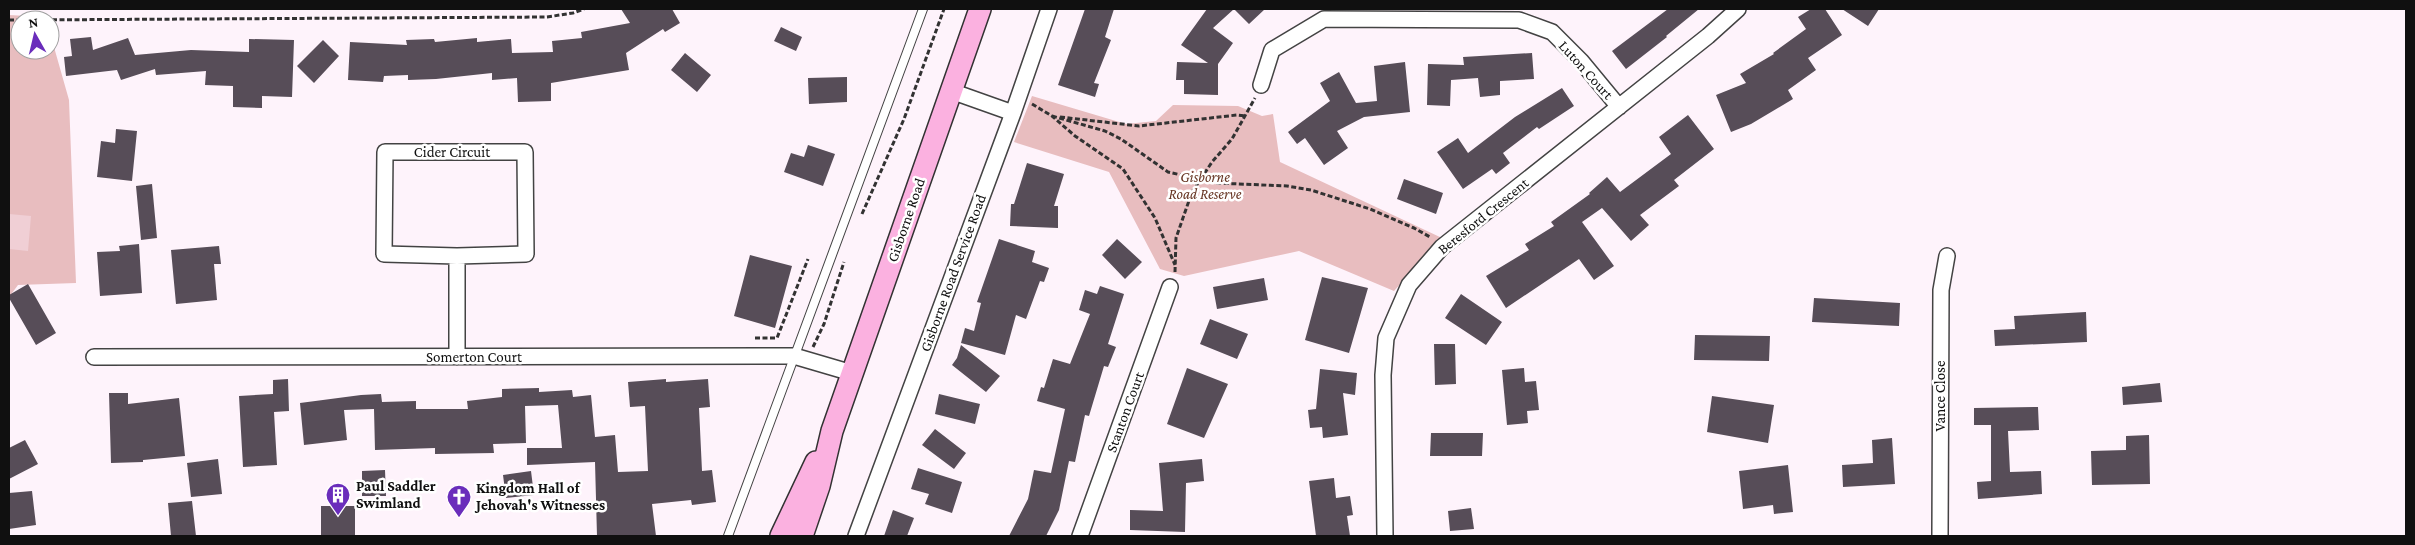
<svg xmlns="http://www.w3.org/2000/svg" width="2415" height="545" viewBox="0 0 2415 545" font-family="'Crimson Pro',serif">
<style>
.green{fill:#e8bdbf}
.pitch{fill:#f0cfd5}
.building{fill:#574d58}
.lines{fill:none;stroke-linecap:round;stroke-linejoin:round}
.lane-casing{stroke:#434343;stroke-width:10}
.street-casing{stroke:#434343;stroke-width:18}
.secondary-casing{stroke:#323232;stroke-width:24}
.path{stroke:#323232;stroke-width:3;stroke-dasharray:5 2.5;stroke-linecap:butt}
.lane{stroke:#fff;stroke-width:8}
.street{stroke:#fff;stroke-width:15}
.secondary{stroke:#fbb1e0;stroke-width:21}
.labels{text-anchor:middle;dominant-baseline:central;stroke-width:5;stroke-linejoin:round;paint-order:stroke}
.street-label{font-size:15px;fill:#101010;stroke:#fff}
.park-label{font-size:15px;font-style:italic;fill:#663422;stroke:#fff}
.poi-label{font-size:15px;font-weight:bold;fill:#101010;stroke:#fff;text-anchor:start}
</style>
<rect width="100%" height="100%" fill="#fef3fb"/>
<!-- green -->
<path class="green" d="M9,15L45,17L46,20H20V50H50V33L69,100L76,283L18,285L9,297Z
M1032,96L1126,124L1156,121L1173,105L1238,106L1262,116L1273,114L1280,162L1442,238L1394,291L1299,251L1184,276L1160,269L1109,172L1014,142Z"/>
<!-- pitch -->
<path class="pitch" d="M9,214L31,216L28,251L9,249Z"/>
<!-- building -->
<path class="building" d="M621,9H672L680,23L665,32L663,29L626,53L629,70L551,83V101L518,102L517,78L492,80V73L436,79L408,80V75L384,76L383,82L348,80L350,42L407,45L406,40L434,39L435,42L477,38V42L511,39L512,53L553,52L552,41L582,38L581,32L630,23Z
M1085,9H1114L1105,37L1111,40L1094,83L1099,84L1095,97L1058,85Z
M1207,9H1234L1213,28L1233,43L1218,64V95L1184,94V80H1176L1177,62L1208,63L1181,45Z
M1234,9H1265L1249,24Z
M1668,9H1699L1666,36L1667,37L1626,69L1612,51Z
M1811,9H1825L1842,35L1808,58L1816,70L1788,90L1793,99L1751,124L1731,132L1716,95L1746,83L1740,74L1774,54L1773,53L1806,29L1798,17Z
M1842,9H1879L1868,26Z
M781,27L802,37L796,51L774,41Z
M91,37L93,50L128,38L135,55L191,50L249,52V39L294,40L292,97L262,96V108L233,107V86L205,85L206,71L156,75L155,69L121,80L117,70L66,76L64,57L72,56L70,39Z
M323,40L339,56L314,83L297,66Z
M685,53L711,75L697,92L671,70Z
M1532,53L1534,79L1500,81V95L1480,97L1478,78L1451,80L1450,106L1427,105L1428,64L1464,65L1463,57Z
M1405,62L1410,112L1364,117L1337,131L1348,148L1324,165L1305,138L1297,144L1288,132L1330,101L1320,83L1339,72L1356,103L1377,101L1374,66Z
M847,77V102L809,104L808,78Z
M1562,88L1574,106L1539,129L1537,127L1503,153L1510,163L1496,174L1492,169L1463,189L1437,152L1458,138L1468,153L1515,117Z
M1688,115L1714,149L1674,180L1679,186L1640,215L1649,225L1631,241L1602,208L1582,222L1614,266L1594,280L1579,259L1506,308L1486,276L1529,250L1525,244L1554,226L1551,222L1590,194L1589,193L1607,177L1620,192L1671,154L1659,137Z
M116,129L137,131L132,181L97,177L101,141L115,143Z
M808,145L835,154L823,186L784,172L791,153L804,157Z
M1027,163L1064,174L1054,206H1058V228L1010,226L1011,204H1014Z
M1404,179L1443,193L1436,214L1397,199Z
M152,184L157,238L141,240L136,186Z
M999,239L1035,251L1032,262L1049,268L1044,282L1040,281L1026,319L1016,315L1005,355L961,343L965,328L974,331L981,303L977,302Z
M1117,239L1142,262L1125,279L1102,255Z
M139,244L142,293L100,296L97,252L120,251L119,246Z
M219,246L221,264H214L217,300L176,304L171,250Z
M750,255L792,266L775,328L734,316Z
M1322,277L1368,288L1349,353L1305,340Z
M1264,278L1268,300L1217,309L1213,287Z
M28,284L56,333L36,345L9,298V295Z
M1100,286L1124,294L1108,344L1116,347L1108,367L1104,366L1089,416L1085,415L1075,462L1069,461L1059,510L1046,536H1009L1028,499L1034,470L1051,473L1065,409L1037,401L1041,387L1044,388L1053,359L1070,364L1090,314L1079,310L1085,290L1097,294Z
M1461,294L1502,322L1486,345L1445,318Z
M1814,298L1900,303L1899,326L1812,322Z
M2086,312L2087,342L1995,346L1994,330L2015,329L2014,316Z
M1210,319L1248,334L1237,359L1200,344Z
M1695,335L1770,336L1769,361L1694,360Z
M1434,344H1455L1456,384L1435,385Z
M961,345L1000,376L986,392L952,365L957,358Z
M1187,368L1228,384L1204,438L1167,424Z
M1524,368L1525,382L1536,381L1539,410L1527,411L1528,423L1507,425L1502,370Z
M1320,369L1357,373L1355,395L1343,393L1348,435L1323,438L1322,427L1310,428L1308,410L1316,409Z
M288,379L289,411L274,412L277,465L243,467L239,396L273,394V380Z
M666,379V382L708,379L710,407L699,408L702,471L712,470L716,502L692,505L691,500L652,504L656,536H597L595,462L527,465V448H562L558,405L525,406L526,443L493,444L494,453L435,454V448L375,450L374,409L344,410L347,440L304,445L300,403L361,395L381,394L382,402L416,401V409H468L467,401L502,397V389L539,388V392L572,390L573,397L591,395L595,437L615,435L618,472L648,471L645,406L630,407L628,382Z
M2160,383L2162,402L2123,405L2122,387Z
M109,393H128V404L179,398L185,456L143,460V462L111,463Z
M939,394L980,404L975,424L935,414Z
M1712,396L1774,405L1768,443L1707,432Z
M2038,407L2039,430L2008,431L2010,472L2041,471L2042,494L1978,499L1977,482L1991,481V425H1974V408Z
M935,429L966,453L954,469L922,445Z
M1431,433H1483L1482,456H1430Z
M2149,435L2150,484L2092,485L2091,451L2126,450V436Z
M1892,438L1895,484L1843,487L1842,465L1873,463L1872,440Z
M25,440L38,464L9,479V448Z
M218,459L222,494L191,497L187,463Z
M1202,459L1204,481L1186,483L1185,532L1130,530V510L1163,511L1159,463Z
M1788,465L1793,512L1774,514L1773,505L1743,509L1739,471Z
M918,468L962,482L952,513L925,504L929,494L911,489Z
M385,470L386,496H362V471Z
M531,471L534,495L506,498L503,475Z
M1334,478L1336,498L1350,496L1353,515L1347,516L1350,536H1316L1309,481Z
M32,491L36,525L9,529V493Z
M192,501L196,536H171L168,503Z
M321,506H355V536H321Z
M1471,508L1474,529L1450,531L1448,511Z
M893,510L914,518L907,536H884Z"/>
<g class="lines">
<defs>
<path id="lane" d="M728,536L923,9"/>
<path id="street" d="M1261,85L1272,50L1324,19L1519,20L1552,32L1581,61L1619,107
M951,91L1013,113
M94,357L794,356L852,373
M457,357V256L526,254L525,152H385L384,254L457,256
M856,536L1013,113L1049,9
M1080,536L1170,287
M1385,536L1383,375L1386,338L1409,285L1442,247L1708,36L1738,9
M1940,536L1941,290L1947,256"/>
<path id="secondary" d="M781,536L816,462
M802,536L819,486L832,431L980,9"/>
</defs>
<!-- lane casing -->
<use href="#lane" class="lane-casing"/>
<!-- street casing -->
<use href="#street" class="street-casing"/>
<!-- secondary casing -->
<use href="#secondary" class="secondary-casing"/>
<!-- path -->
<path class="path" d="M9,20H20
M22,20L547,17L573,13L584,9
M1032,104L1052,116L1075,136L1123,169L1155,218L1175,265
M1052,116L1105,131L1121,139L1168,172L1216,183L1287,186L1311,190L1370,209L1414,228L1430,237
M1060,117L1139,126L1237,115L1246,116
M862,214L904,119L944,9
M1175,272L1176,238L1192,192L1212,162L1232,139L1255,98
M755,338H777L808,259
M813,347L824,324L844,262"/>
<!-- lane -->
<use href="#lane" class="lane"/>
<!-- street -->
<use href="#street" class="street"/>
<!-- secondary -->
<use href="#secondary" class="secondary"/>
</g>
<!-- icons -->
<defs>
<symbol id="building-pin" viewBox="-11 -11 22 30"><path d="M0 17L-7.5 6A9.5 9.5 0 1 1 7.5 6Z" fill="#6a2dbb" stroke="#fff"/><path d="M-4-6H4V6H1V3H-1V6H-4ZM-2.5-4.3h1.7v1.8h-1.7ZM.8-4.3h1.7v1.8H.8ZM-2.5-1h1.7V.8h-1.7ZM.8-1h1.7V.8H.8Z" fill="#fff"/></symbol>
<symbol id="church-pin" viewBox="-11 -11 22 30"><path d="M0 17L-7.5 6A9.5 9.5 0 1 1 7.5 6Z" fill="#6a2dbb" stroke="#fff"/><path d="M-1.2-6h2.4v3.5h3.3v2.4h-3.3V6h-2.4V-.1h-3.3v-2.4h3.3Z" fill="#fff"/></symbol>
</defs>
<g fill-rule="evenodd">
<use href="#building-pin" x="324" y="481" width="28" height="38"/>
<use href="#church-pin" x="445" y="483" width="28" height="38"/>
</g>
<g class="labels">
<!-- street labels -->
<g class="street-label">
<text transform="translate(1586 70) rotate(48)">Luton Court</text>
<text x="452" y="152">Cider Circuit</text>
<text transform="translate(1483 216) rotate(-39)">Beresford Crescent</text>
<text transform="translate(906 220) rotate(-71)">Gisborne Road</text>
<text transform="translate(953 273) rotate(-70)">Gisborne Road Service Road</text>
<text x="474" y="357">Somerton Court</text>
<text transform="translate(1940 396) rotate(-90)">Vance Close</text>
<text transform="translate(1125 412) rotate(-70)">Stanton Court</text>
</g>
<!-- park labels -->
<g class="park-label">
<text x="1205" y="177">Gisborne<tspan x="1205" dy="17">Road Reserve</tspan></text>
</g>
<!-- poi labels -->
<g class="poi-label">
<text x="356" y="486">Paul Saddler<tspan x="356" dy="17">Swimland</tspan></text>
<text x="476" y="488">Kingdom Hall of<tspan x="476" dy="17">Jehovah's Witnesses</tspan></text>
</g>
</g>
<!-- border -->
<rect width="2415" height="545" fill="none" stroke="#101010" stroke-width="20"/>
<!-- north arrow -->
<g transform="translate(35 35) rotate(352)"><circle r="24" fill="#ffffff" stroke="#9f9f9f"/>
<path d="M0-4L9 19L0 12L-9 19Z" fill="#6a2dbb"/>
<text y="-8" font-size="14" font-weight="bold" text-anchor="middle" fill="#101010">N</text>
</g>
</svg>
